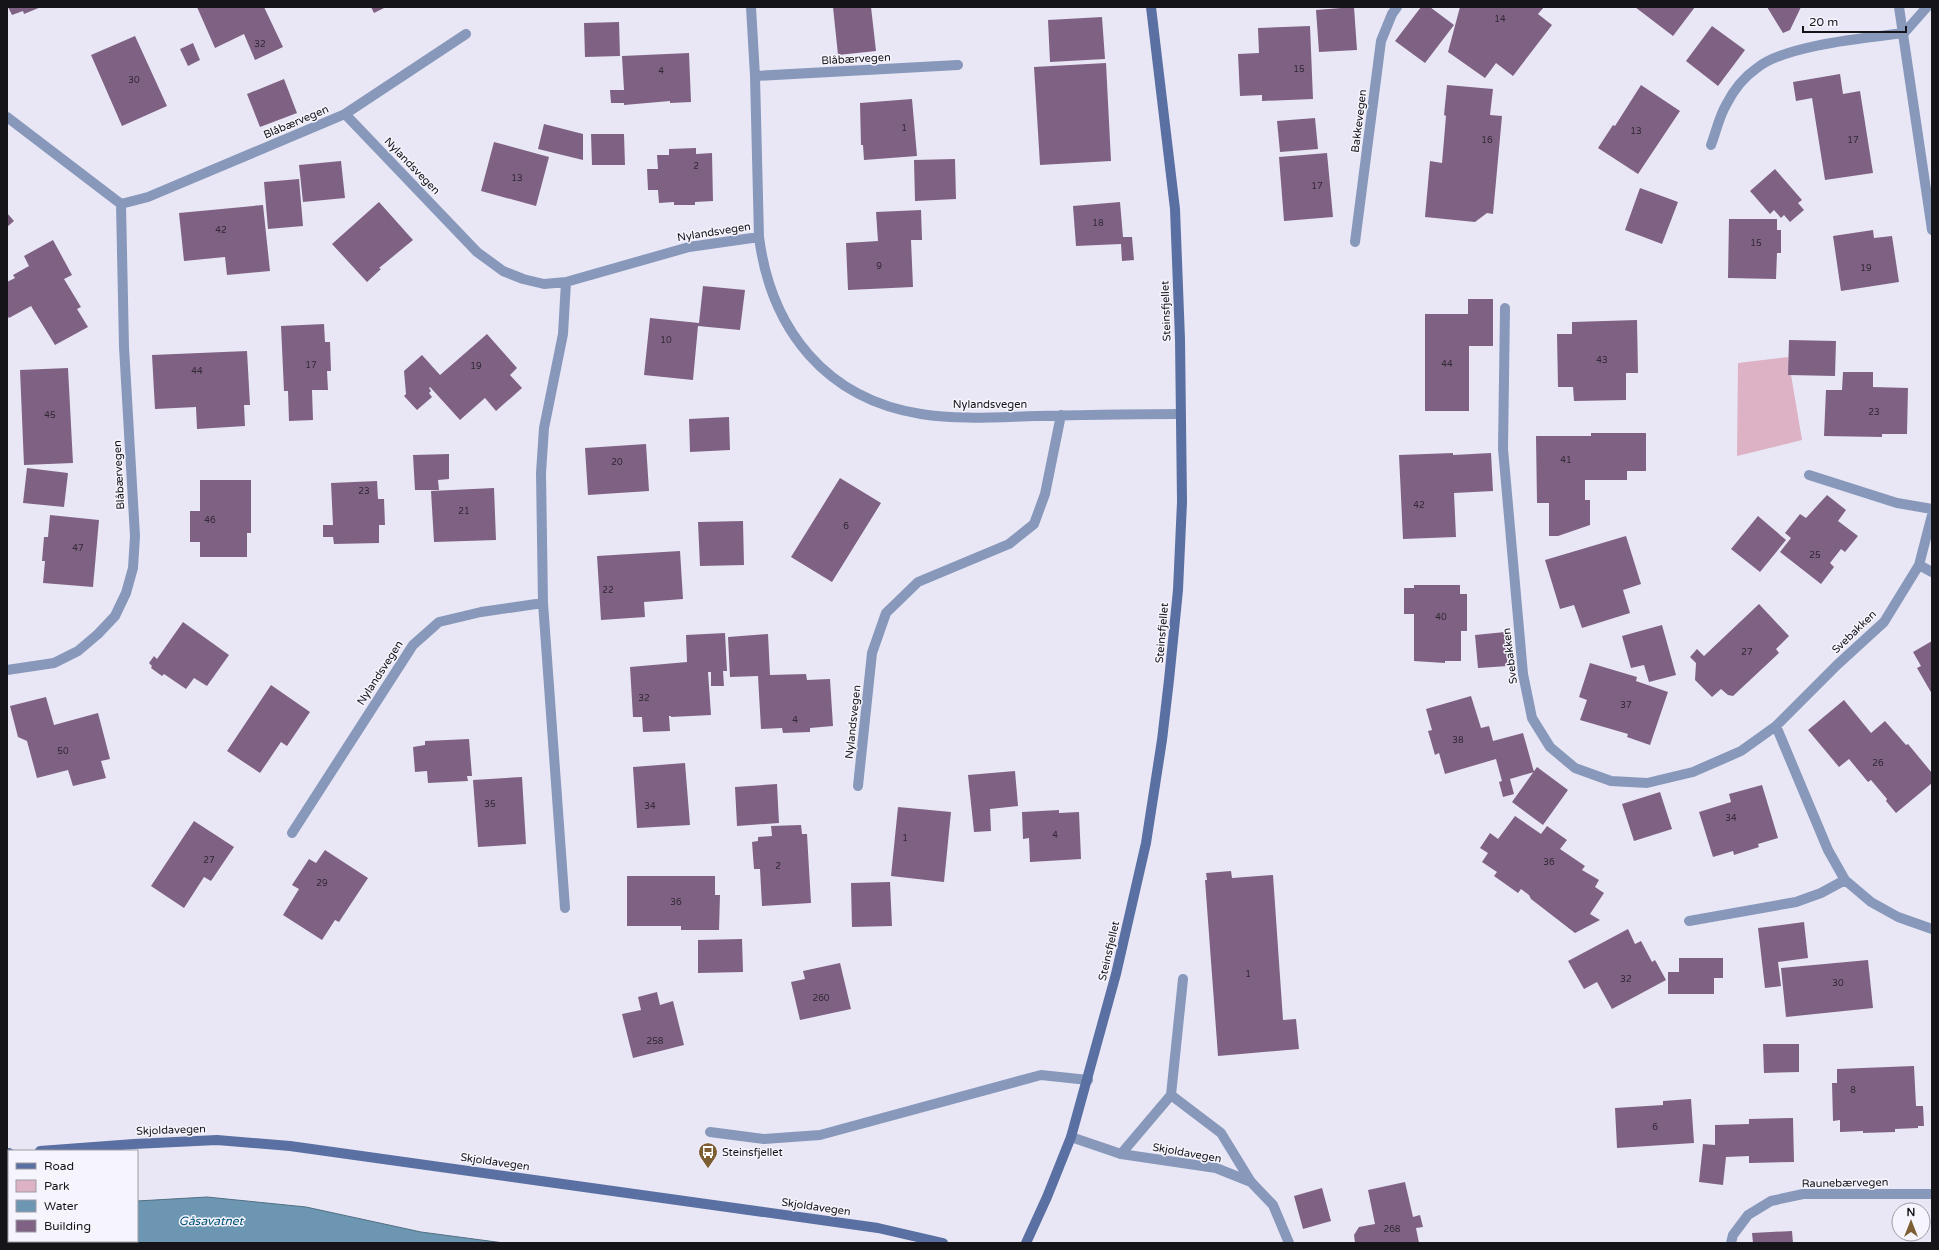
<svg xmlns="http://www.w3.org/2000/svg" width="1939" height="1250" viewBox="0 0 1939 1250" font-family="'Varela Round',sans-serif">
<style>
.green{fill:#dcb2c4}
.water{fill:#6c96b1;stroke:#526f83}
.building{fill:#7f6283}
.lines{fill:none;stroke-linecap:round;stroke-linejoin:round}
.lane{stroke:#8898bb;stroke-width:10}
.street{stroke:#8898bb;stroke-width:10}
.secondary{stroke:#5b70a2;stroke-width:10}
.labels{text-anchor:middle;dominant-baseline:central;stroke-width:3;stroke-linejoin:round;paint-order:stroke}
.number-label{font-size:9px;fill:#302834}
.street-label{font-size:11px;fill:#151419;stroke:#f6f5fe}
.poi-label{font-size:11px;fill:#151419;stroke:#f6f5fe;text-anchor:start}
.water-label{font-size:12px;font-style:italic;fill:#035378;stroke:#f6f5fe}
</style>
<rect width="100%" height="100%" fill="#e9e7f6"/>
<!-- green -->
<path class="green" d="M1788,357L1802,440L1737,456L1738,363Z"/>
<!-- water -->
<path class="water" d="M207,1197L306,1207L421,1232L504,1243H7V1217H9V1241H137V1201Z"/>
<!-- building -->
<path class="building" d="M8,7H41L24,14L23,11L12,15Z
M197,7H264L283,47L255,60L244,34L215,48Z
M371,7H386L374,13Z
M833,7H871L876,51L838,55Z
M1354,7L1357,50L1319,52L1316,10Z
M1421,7H1430L1454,25L1425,63L1395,41Z
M1460,7H1544L1538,14L1552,25L1513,76L1496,63L1485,78L1448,52Z
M1635,7H1695L1673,36Z
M1767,7H1801L1790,30L1783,33Z
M1102,17L1105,59L1050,62L1048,20Z
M619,22L620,56L585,57L584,23Z
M1310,26L1313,99L1262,101V95L1240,96L1238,54L1259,53L1258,28Z
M1712,26L1745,50L1718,86L1686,61Z
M135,36L167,106L122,126L91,55Z
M193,43L200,60L188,66L180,49Z
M689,53L691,102L670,103V101L624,105V103H611L610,90H624L622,56Z
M1106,63L1111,161L1040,165L1034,67Z
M1840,74L1843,94L1860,91L1873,173L1825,180L1812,98L1796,101L1793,82Z
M284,79L297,113L260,127L247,94Z
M1447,85L1493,89L1490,115L1502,116L1493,214L1487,213L1475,222L1425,217L1430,161L1442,163L1446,116L1444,115Z
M1641,85L1680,111L1638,174L1598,148L1613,125L1615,126Z
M912,99L917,156L864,160L863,145H861L860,103Z
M1315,118L1318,149L1280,152L1277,121Z
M544,124L583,134V160L538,149Z
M591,134H624L625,165H592Z
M494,142L549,157L536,206L481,191Z
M696,148V154L712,153L713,201L695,202V205H674V202L659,203L658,190H648L647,169H658L657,155H669V149Z
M1327,153L1333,217L1284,221L1279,157Z
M955,159L956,199L915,201L914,160Z
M341,161L345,198L303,202L299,165Z
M1775,169L1802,200L1798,203L1804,210L1790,222L1784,215L1781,218L1774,210L1770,214L1750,191Z
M299,179L303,226L268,229L264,182Z
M1640,188L1678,202L1662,244L1625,230Z
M379,202L413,240L379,268L381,269L367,282L332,244Z
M1120,202L1123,237H1132L1134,260L1122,261L1121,244L1076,246L1073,206Z
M263,205L270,271L227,275L225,257L184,261L179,213Z
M921,210L922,240H911L913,287L848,290L846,243L878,241L876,212Z
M7,213L14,221L7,227Z
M1729,219H1777V230H1781V253H1777L1776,279L1728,278Z
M1873,230L1874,238L1892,236L1899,282L1841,291L1833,236Z
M53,240L72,275L64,279L81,307L77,309L88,327L55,345L31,306L9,318L7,315V282L15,278L13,275L29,266L24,256Z
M703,286L745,290L740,330L698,326L693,380L644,375L650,318L699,323Z
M1468,299H1493V346H1469V411H1425V314H1468Z
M1637,320L1638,373H1626V400L1574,401L1573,387H1558L1557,334H1572V322Z
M324,324L325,342H330L331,371H327L328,390H312L313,420L289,421L288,391H284L281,326Z
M487,334L517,368L510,375L522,388L496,411L485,398L460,420L430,387L429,388L431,391L429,393L432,397L417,410L404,396L406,394L404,371L422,355L440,375Z
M1789,340L1836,341L1835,376L1788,375Z
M247,351L250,405H244L245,426L197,429L196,407L155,409L152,355Z
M68,368L73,463L24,465L20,370Z
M1843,372H1873V387L1908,388L1907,434H1882V437L1824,436L1826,390H1842Z
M729,417L730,450L690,452L689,419Z
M1591,433H1646V471H1627V480H1585V500H1590V525L1558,536H1549V503H1537L1536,436H1591Z
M646,444L649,491L588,495L585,448Z
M1453,453V455L1491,453L1493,491L1454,493L1456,537L1403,539L1399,455Z
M449,454V479L438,480L439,490H415L413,455Z
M27,468L68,473L64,507L23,503Z
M840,478L881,503L832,582L791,557Z
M200,480H251V533H247V557H200V542H190V511H200Z
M377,481L378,499H384L385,525H379V543L334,544L333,537H323V525H333L331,483Z
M494,488L496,540L434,542L431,491Z
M1827,495L1846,510L1838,521L1858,536L1845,552L1841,549L1830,563L1834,567L1821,584L1780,552L1791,538L1785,533L1800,514L1806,518Z
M50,515L99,520L93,587L43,583L45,561H42L44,537H48Z
M1758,516L1786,540L1760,572L1731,549Z
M743,521L744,565L700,566L698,522Z
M1626,536L1641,584L1623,590L1630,613L1582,628L1574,605L1560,609L1545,560Z
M680,551L683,599L644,602L645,617L601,620L597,556Z
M1414,585H1460V594H1467V631H1461V661H1445V663L1414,661V614H1404V588H1414Z
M1759,604L1789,636L1776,649L1779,653L1733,696L1728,695L1721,689L1712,697L1695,680L1696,663L1690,657L1697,649L1704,656Z
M183,622L229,655L207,686L194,678L186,689L164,674L162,676L151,668L152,666L149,663L154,656L157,659Z
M1662,625L1676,675L1649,682L1644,665L1631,668L1622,636Z
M1505,632L1508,666L1478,668L1475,635Z
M725,633L727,671H723L724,686H711V672H708L711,715L671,717V716H669L670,731L643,732L642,717H633L630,667L687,662L686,635Z
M768,634L770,675L806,674L807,680L830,679L833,726L810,728V732L783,733L782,728L761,729L758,676L730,677L728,637Z
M1932,641V694L1917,668L1921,666L1913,652Z
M1590,663L1637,677L1636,681L1668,692L1650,745L1627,737L1628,734L1580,720L1587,700L1579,697Z
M271,685L310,712L287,746L281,742L260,773L227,751Z
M1471,696L1481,728L1489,726L1493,741L1523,733L1534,772L1510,779L1514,794L1503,797L1499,782L1502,781L1496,759L1445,774L1439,753L1435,755L1428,731L1432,730L1426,709Z
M46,697L54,725L98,713L110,759L101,761L106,778L73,786L68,770L37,778L27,741L18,737L10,706Z
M1844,700L1871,733L1885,721L1906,745L1908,744L1932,773V783L1896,813L1886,801L1887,799L1871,780L1868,782L1849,759L1839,767L1808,730Z
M469,739L472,776H467L468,781L428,783L427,771L415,772L413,747L425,745V741Z
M685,763L690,825L637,828L633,767Z
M1537,767L1568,790L1543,825L1512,802Z
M1015,771L1018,806L990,809L991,831L974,832L968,775Z
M522,777L526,844L478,847L473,780Z
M777,784L779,823L737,826L735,787Z
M1762,785L1778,838L1758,844L1759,847L1734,855L1733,851L1713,857L1699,812L1731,802L1729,794Z
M1660,792L1672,829L1634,841L1622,804Z
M898,807L951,812L944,882L891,876Z
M1059,810V813L1079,812L1081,859L1030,862L1029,838L1023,839L1022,812Z
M1515,816L1541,834L1547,826L1567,840L1560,849L1585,866L1582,870L1599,880L1595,887L1604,893L1590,914L1600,920L1575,933L1531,899L1529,895L1521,889L1518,893L1494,876L1497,872L1482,862L1488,853L1480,848L1490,833L1498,839Z
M194,821L234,847L211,881L204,877L184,908L151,886Z
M801,825L802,834H807L811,903L762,906L760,869H754L752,842L758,841V837L772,836L771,826Z
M325,850L368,878L339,922L335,920L322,940L283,915L299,889L292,885L309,859L316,863Z
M1231,871L1232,878L1273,875L1283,1020L1296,1019L1299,1049L1218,1056L1205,880H1207L1206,873Z
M627,876H715V895H720L719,930H681V926H627Z
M890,882L892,926L852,927L851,883Z
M1804,922L1808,958L1778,962L1781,986L1765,988L1758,928Z
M1628,929L1635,944L1641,941L1652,962L1655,960L1666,980L1612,1009L1597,982L1584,989L1568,961Z
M742,939L743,972L698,973V940Z
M1679,958H1723V978H1714V994H1668V972H1679Z
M1868,960L1873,1008L1786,1017L1781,968Z
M840,963L851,1009L800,1020L791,982L805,979L803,971Z
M657,992L660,1005L673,1001L684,1045L633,1058L622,1014L641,1010L638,997Z
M1763,1044H1799V1072L1764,1073Z
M1914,1066L1916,1106H1923L1924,1126H1918V1128L1895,1129V1132L1863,1133V1131L1840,1132V1120L1833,1121L1832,1083H1837V1069Z
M1691,1099L1694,1143L1617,1148L1615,1108L1663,1105V1101Z
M1793,1118L1794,1162L1749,1163V1156L1726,1157L1723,1185L1699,1182L1703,1144L1715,1145V1125L1749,1124V1119Z
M1405,1182L1413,1217L1420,1215L1423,1227L1416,1228L1419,1243H1355L1354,1235L1359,1227L1375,1224L1368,1190Z
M1322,1188L1331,1221L1303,1229L1294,1196Z
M1792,1231L1793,1243H1753L1752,1233Z"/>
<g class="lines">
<!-- lane -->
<path class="lane" d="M1904,33L1927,7
M1171,1095L1183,979
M1121,1154L1171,1095L1221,1133L1251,1182"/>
<!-- street -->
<path class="street" d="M751,7L755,76L759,237C771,330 826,399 921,414C958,420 998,417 1036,416C1084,415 1132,414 1180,414
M1899,7L1932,230
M755,76L958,65
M345,114L477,252L503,271L523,279L544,284L566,282L689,247L759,237
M7,117L121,204L124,347L135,536L133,568L126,593L115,616L98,634L78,651L54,663L7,670
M1711,145C1716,132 1719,117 1726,105C1733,91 1744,77 1757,68C1785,45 1866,38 1904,33
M121,204L148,197L345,114L466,34
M1355,242L1381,41L1392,14L1397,7
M1505,308L1503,449L1523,674L1532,718L1550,747L1575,768L1611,781L1647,783L1693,772L1741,751L1776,726L1837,665L1884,622L1919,565L1932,515
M1809,475L1897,503L1932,509
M1919,565L1932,572
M1776,726L1828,850L1845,880L1871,902L1898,917L1932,929
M858,786L872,653L886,613L918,582L1009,544L1034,524L1045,494L1061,415
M292,833L413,645L439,622L481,612L543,603
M565,908L543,603L541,473L544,428L563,334L566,282
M1689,921L1796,902L1821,893L1845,880
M710,1132L764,1139L820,1135L1041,1075L1088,1080
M1071,1137L1121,1154L1216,1168L1251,1182L1273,1205L1289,1243
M1731,1243L1733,1235L1748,1215L1771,1201L1803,1194H1932"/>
<!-- secondary -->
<path class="secondary" d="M40,1151L134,1144L217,1140L290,1146L878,1228L943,1243
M7,1154L9,1153
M1026,1243L1047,1197L1071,1137L1116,974L1146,843L1162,740L1169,680L1178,590L1182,502L1180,339L1175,209L1151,7"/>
</g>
<!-- icons -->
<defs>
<symbol id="bus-pin" viewBox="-11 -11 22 30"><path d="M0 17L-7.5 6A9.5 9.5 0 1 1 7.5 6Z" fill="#7d5e33" stroke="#f6f5fe"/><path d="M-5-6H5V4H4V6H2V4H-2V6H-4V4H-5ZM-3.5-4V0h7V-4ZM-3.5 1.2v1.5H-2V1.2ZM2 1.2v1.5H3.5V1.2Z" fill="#fff"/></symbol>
</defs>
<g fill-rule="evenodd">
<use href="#bus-pin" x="697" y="1141" width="22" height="30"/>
</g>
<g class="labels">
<!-- number labels -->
<g class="number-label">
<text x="1500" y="19">14</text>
<text x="260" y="44">32</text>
<text x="1299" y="69">15</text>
<text x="661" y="71">4</text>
<text x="134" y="80">30</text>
<text x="904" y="128">1</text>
<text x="1636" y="131">13</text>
<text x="1487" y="140">16</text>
<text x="1853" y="140">17</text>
<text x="696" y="166">2</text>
<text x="517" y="178">13</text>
<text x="1317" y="186">17</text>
<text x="1098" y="223">18</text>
<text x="221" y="230">42</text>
<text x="1756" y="243">15</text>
<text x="879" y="266">9</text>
<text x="1866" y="268">19</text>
<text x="666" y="340">10</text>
<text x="1602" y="360">43</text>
<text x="1447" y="364">44</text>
<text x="311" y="365">17</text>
<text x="476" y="366">19</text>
<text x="197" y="371">44</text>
<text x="1874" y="412">23</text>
<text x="50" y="415">45</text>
<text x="1566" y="460">41</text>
<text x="617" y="462">20</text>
<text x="364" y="491">23</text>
<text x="1419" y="505">42</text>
<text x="464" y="511">21</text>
<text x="210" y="520">46</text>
<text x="846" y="526">6</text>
<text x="78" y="548">47</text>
<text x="1815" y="555">25</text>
<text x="608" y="590">22</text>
<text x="1441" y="617">40</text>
<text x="1747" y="652">27</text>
<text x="644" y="698">32</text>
<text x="1626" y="705">37</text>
<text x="795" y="720">4</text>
<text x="1458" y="740">38</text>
<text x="63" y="751">50</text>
<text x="1878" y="763">26</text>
<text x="490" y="804">35</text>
<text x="650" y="806">34</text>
<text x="1731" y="818">34</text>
<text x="1055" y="835">4</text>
<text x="905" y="838">1</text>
<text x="209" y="860">27</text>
<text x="1549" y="862">36</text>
<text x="778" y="866">2</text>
<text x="322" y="883">29</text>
<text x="676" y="902">36</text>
<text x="1248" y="974">1</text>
<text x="1626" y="979">32</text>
<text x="1838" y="983">30</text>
<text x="821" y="998">260</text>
<text x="655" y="1041">258</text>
<text x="1853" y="1090">8</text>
<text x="1655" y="1127">6</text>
<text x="1392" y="1229">268</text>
</g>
<!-- street labels -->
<g class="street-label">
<text transform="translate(856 59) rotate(-3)">Blåbærvegen</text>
<text transform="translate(1359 121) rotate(-83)">Bakkevegen</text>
<text transform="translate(296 122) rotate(-23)">Blåbærvegen</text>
<text transform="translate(412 166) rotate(46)">Nylandsvegen</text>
<text transform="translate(714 232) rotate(-9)">Nylandsvegen</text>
<text transform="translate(1166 311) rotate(-92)">Steinsfjellet</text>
<text x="990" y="404">Nylandsvegen</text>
<text transform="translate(119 475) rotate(-93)">Blåbærvegen</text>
<text transform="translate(1854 632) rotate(-44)">Svebakken</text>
<text transform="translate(1162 633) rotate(-85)">Steinsfjellet</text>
<text transform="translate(1510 656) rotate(-97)">Svebakken</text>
<text transform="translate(380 673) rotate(-57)">Nylandsvegen</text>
<text transform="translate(853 722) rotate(-84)">Nylandsvegen</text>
<text transform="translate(1109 951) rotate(-77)">Steinsfjellet</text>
<text transform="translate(171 1130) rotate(-2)">Skjoldavegen</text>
<text transform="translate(1187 1153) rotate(10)">Skjoldavegen</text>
<text transform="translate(495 1162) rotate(8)">Skjoldavegen</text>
<text transform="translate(1845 1183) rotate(-1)">Raunebærvegen</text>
<text transform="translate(816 1207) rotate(8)">Skjoldavegen</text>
</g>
<!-- poi labels -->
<g class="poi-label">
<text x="722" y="1152">Steinsfjellet</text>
</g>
<!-- water labels -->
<g class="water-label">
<text x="211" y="1221">Gåsavatnet</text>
</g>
</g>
<!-- border -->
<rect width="1939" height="1250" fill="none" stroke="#151419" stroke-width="16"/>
<!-- legend -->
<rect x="8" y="1150" width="130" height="92" fill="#f6f5fe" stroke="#9c9ba2"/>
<rect x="16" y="1163" width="20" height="6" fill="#5b70a2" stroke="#9c9ba2"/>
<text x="44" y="1170" font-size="12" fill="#151419">Road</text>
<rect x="16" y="1180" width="20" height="12" fill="#dcb2c4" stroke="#9c9ba2"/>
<text x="44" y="1190" font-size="12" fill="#151419">Park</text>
<rect x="16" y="1200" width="20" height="12" fill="#6c96b1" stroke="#9c9ba2"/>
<text x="44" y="1210" font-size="12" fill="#151419">Water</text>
<rect x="16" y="1220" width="20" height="12" fill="#7f6283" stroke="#9c9ba2"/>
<text x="44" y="1230" font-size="12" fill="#151419">Building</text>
<!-- north arrow -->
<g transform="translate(1911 1222)"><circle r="19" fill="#f6f5fe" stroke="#9c9ba2"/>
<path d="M0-3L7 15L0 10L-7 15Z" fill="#7d5e33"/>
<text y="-6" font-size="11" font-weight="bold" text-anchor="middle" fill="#151419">N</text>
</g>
<!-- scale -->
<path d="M1803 26v6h103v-6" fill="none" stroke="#151419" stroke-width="2"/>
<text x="1809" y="26" font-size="12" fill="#151419" stroke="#f6f5fe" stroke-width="3" paint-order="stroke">20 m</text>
</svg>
